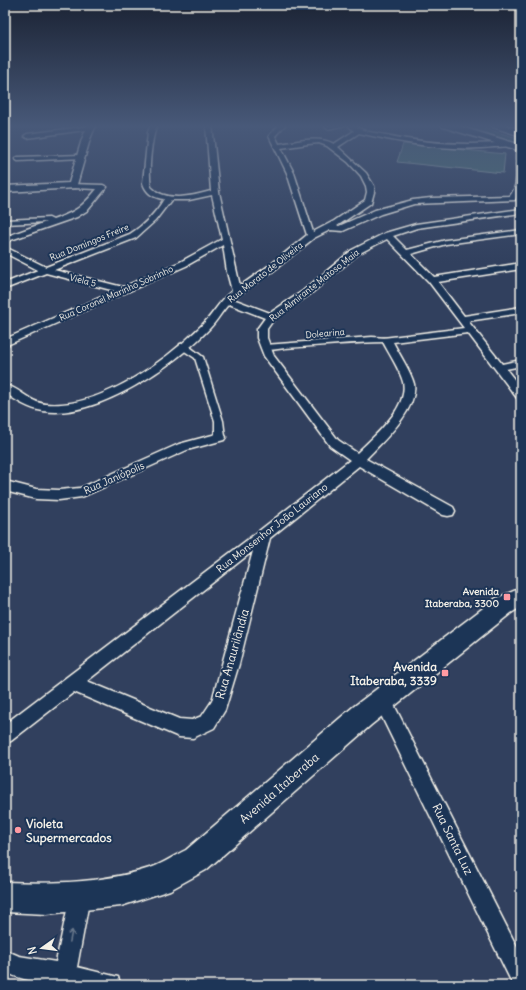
<svg xmlns="http://www.w3.org/2000/svg" width="526" height="990" viewBox="0 0 526 990" font-family="Delius,sans-serif">
<style>
.green{fill:#4c7072;stroke:#a0b0ad}
.lines{fill:none;stroke-linecap:round;stroke-linejoin:round}
.pedestrian-casing{stroke:#f4f1e8;stroke-width:3}
.minor-casing{stroke:#f4f1e8;stroke-width:3}
.tertiary-casing{stroke:#f4f1e8;stroke-width:3}
.secondary-casing{stroke:#f4f1e8;stroke-width:3}
.primary-casing{stroke:#f4f1e8;stroke-width:3}
.pedestrian{fill:#1d3557;fill-rule:evenodd}
.minor{fill:#1d3557;fill-rule:evenodd}
.tertiary{fill:#1d3557;fill-rule:evenodd}
.secondary{fill:#1d3557;fill-rule:evenodd}
.primary{fill:#1d3557;fill-rule:evenodd}
.oneway{stroke:#68778a}
.poi-dot{fill:#ff9aa2;stroke:#1d3557;stroke-width:1.5}
.labels{text-anchor:middle;dominant-baseline:central;stroke-width:4;stroke-linejoin:round;paint-order:stroke}
.far-street-label{font-size:9px;fill:#f4f1e8;stroke:#1d3557}
.street-label{font-size:10px;fill:#f4f1e8;stroke:#1d3557}
.poi-label{font-size:10px;font-weight:bold;fill:#f4f1e8;stroke:#1d3557;text-anchor:end}
.near-street-label{font-size:12px;fill:#f4f1e8;stroke:#1d3557}
.near-poi-label{font-size:12px;font-weight:bold;fill:#f4f1e8;stroke:#1d3557;text-anchor:end}
</style>
<rect width="100%" height="100%" fill="#31405e"/>
<filter id="ink" filterUnits="userSpaceOnUse"><feTurbulence type="fractalNoise" baseFrequency=".025" numOctaves="2"/><feDisplacementMap in="SourceGraphic" scale="8" xChannelSelector="R" yChannelSelector="G"/><feConvolveMatrix kernelMatrix="1 2 1 2 8 2 1 2 1" color-interpolation-filters="sRGB"/></filter>
<g filter="url(#ink)">
<!-- green -->
<path class="green" d="M452,125H473L521,139V146Z
M403,144L505,154L503,173L397,162Z"/>
<g class="lines">
<defs>
<path id="pedestrian" d="M372,337L387,338L391,340L387,342C353,342 319,346 285,348C278,349 266,352 261,347L265,345Z
M180,344H186L203,357L223,421L225,437L223,439L220,440L215,437V421L195,358L180,348Z"/>
<path id="minor" d="M151,125H157C151,139 148,171 151,187C166,203 193,196 211,191L206,125H212L219,192L240,286L274,262L307,235L287,173L269,136L279,125H285L275,136L279,144C296,142 318,135 334,144L354,131L348,125H354C363,132 375,133 386,135C427,144 467,146 509,142L512,144C508,147 500,147 494,147C449,152 403,143 359,133L338,147L366,173L374,186V192L371,203L337,226H339L375,210L413,200L431,198L510,196C521,183 514,163 516,148L521,147V189L515,200L414,204L381,214L343,231L330,230L314,238L273,271L233,299L270,313L303,291L352,250L385,233L416,224L521,209V213L417,228L393,236L407,250L446,240L521,230V234L446,244L411,254L434,277L521,263V269L438,282L464,316L521,307V313L468,321L502,364L521,360V366L506,369L521,388V399L517,398L468,333L393,342C399,354 411,372 414,384C418,410 383,441 366,459L453,507L455,511L453,515L448,516L443,515L359,466L270,538L239,664L225,710L214,728L193,738L179,737L74,692L11,741L5,744V724L259,531L350,460L330,446L264,356L257,338V329L265,318L229,304C222,311 217,321 210,328C176,365 95,420 43,411C29,409 17,401 5,393V385C20,388 30,403 46,404C99,409 165,362 202,325C213,315 219,301 232,291L227,272L223,245L186,266L5,346V339L115,291L46,273L5,289V283L38,270L5,253V247L46,267L130,234C144,225 155,214 164,199C154,198 146,193 143,183L148,132ZM308,144L319,143L327,146L348,162L361,176L366,186L367,192L365,200L334,221L313,232L294,173L281,148ZM212,195L222,239L180,262L123,287L54,270L136,238L155,221L171,200H189ZM387,239L429,282L464,328L383,338L382,340C388,352 400,370 403,382C409,408 373,437 357,453L338,440L274,356L267,338V329L274,319L309,295L358,254ZM253,551L212,701L202,716L192,720L179,719L87,681Z
M331,125H345L328,129L325,127Z
M90,126L92,127V129L27,138L24,136L27,134Z
M81,155L83,156V158L18,161L15,159L18,157Z
M70,184L103,185L107,187L88,210L77,217L5,242V237L46,222L5,224V220L49,218L53,220C77,211 81,208 97,189L73,188H70Z
M220,433L224,434L226,437L224,440L187,450L82,497L59,500L36,499L5,491V481L36,489L59,490L80,488L179,444Z
M383,693L389,695L521,955V985H513L377,707L375,701L377,695Z
M80,886L87,889L90,896L77,967L118,977L121,985C83,985 41,989 5,972V950L19,956L56,962L70,896L73,889Z"/>
<path id="tertiary" d="M88,125H96L90,139L76,188L5,192V186L69,183L82,139Z"/>
<path id="secondary" d="M521,588V607L511,613L371,725L206,870L170,890L121,906L47,914L5,912V882C54,884 106,883 153,867C164,863 175,855 186,850L353,707L495,599Z"/>
<path id="primary" d="M441,125H455L521,145V151L443,127Z
M491,125H505L521,130V136L493,127Z"/>
</defs>
<!-- pedestrian casing -->
<use href="#pedestrian" class="pedestrian-casing"/>
<!-- minor casing -->
<use href="#minor" class="minor-casing"/>
<!-- tertiary casing -->
<use href="#tertiary" class="tertiary-casing"/>
<!-- secondary casing -->
<use href="#secondary" class="secondary-casing"/>
<!-- primary casing -->
<use href="#primary" class="primary-casing"/>
<!-- pedestrian -->
<use href="#pedestrian" class="pedestrian"/>
<!-- minor -->
<use href="#minor" class="minor"/>
<!-- tertiary -->
<use href="#tertiary" class="tertiary"/>
<!-- secondary -->
<use href="#secondary" class="secondary"/>
<!-- primary -->
<use href="#primary" class="primary"/>
</g>
<!-- one-way arrows -->
<defs><path id="oneway-shaft" d="M-6 0H5M1.5-3L5.5 0L1.5 3" fill="none" stroke-width="1.6" stroke-linecap="round" stroke-linejoin="round"/></defs>
<use class="oneway" href="#oneway-shaft" transform="translate(71 936) rotate(-79)"/>
</g>
<!-- sky -->
<linearGradient id="sky" x2="0" y2="1"><stop stop-color="#1b2334"/><stop offset="0.48" stop-color="#485979"/><stop offset="1" stop-color="#485979" stop-opacity="0"/></linearGradient>
<rect width="526" height="263" fill="url(#sky)"/>
<!-- markers -->
<g class="poi-dot">
<rect x="503" y="593" width="8" height="8" rx="2"/>
<rect x="441" y="669" width="8" height="8" rx="2"/>
<circle cx="18" cy="830" r="4"/>
</g>
<g class="labels">
<!-- far-street labels -->
<g class="far-street-label">
<text transform="translate(89 242) rotate(-22)">Rua Domingos Freire</text>
<text transform="translate(265 272) rotate(-38)">Rua Morato de Oliveira</text>
<text transform="translate(83 280) rotate(14)">Viela 5</text>
<text transform="translate(314 285) rotate(-38)">Rua Almirante Matoso Maia</text>
<text transform="translate(116 293) rotate(-24)">Rua Coronel Marinho Sobrinho</text>
<text transform="translate(325 333) rotate(-5)">Dolearina</text>
</g>
<!-- street labels -->
<g class="street-label">
<text transform="translate(114 478) rotate(-24)">Rua Janiópolis</text>
<text transform="translate(272 528) rotate(-38)">Rua Monsenhor João Lauriano</text>
</g>
<!-- poi labels -->
<g class="poi-label">
<text x="499" y="591">Avenida<tspan x="499" dy="12">Itaberaba, 3300</tspan></text>
</g>
<!-- near-street labels -->
<g class="near-street-label">
<text transform="translate(232 654) rotate(-74)">Rua Anaurilândia</text>
<text transform="translate(279 788) rotate(-41)">Avenida Itaberaba</text>
<text transform="translate(453 839) rotate(64)">Rua Santa Luz</text>
</g>
<!-- near-poi labels -->
<g class="near-poi-label">
<text x="437" y="666">Avenida<tspan x="437" dy="14">Itaberaba, 3339</tspan></text>
<text x="26" y="823" text-anchor="start">Violeta<tspan x="26" dy="14">Supermercados</tspan></text>
</g>
</g>
<!-- margin -->
<rect width="526" height="990" fill="none" stroke="#1d3557" stroke-width="20"/>
<rect x="10" y="10" width="506" height="970" fill="none" stroke="#f4f1e8" stroke-width="1.5" filter="url(#ink)"/>
<!-- north arrow -->
<g transform="translate(42 948) rotate(256)" stroke="#1d3557" stroke-width="3" paint-order="stroke">
<path d="M0-3L7 15L0 10L-7 15Z" fill="#f4f1e8"/>
<text y="-6" font-size="11" font-weight="bold" text-anchor="middle" fill="#f4f1e8">N</text>
</g>
</svg>
